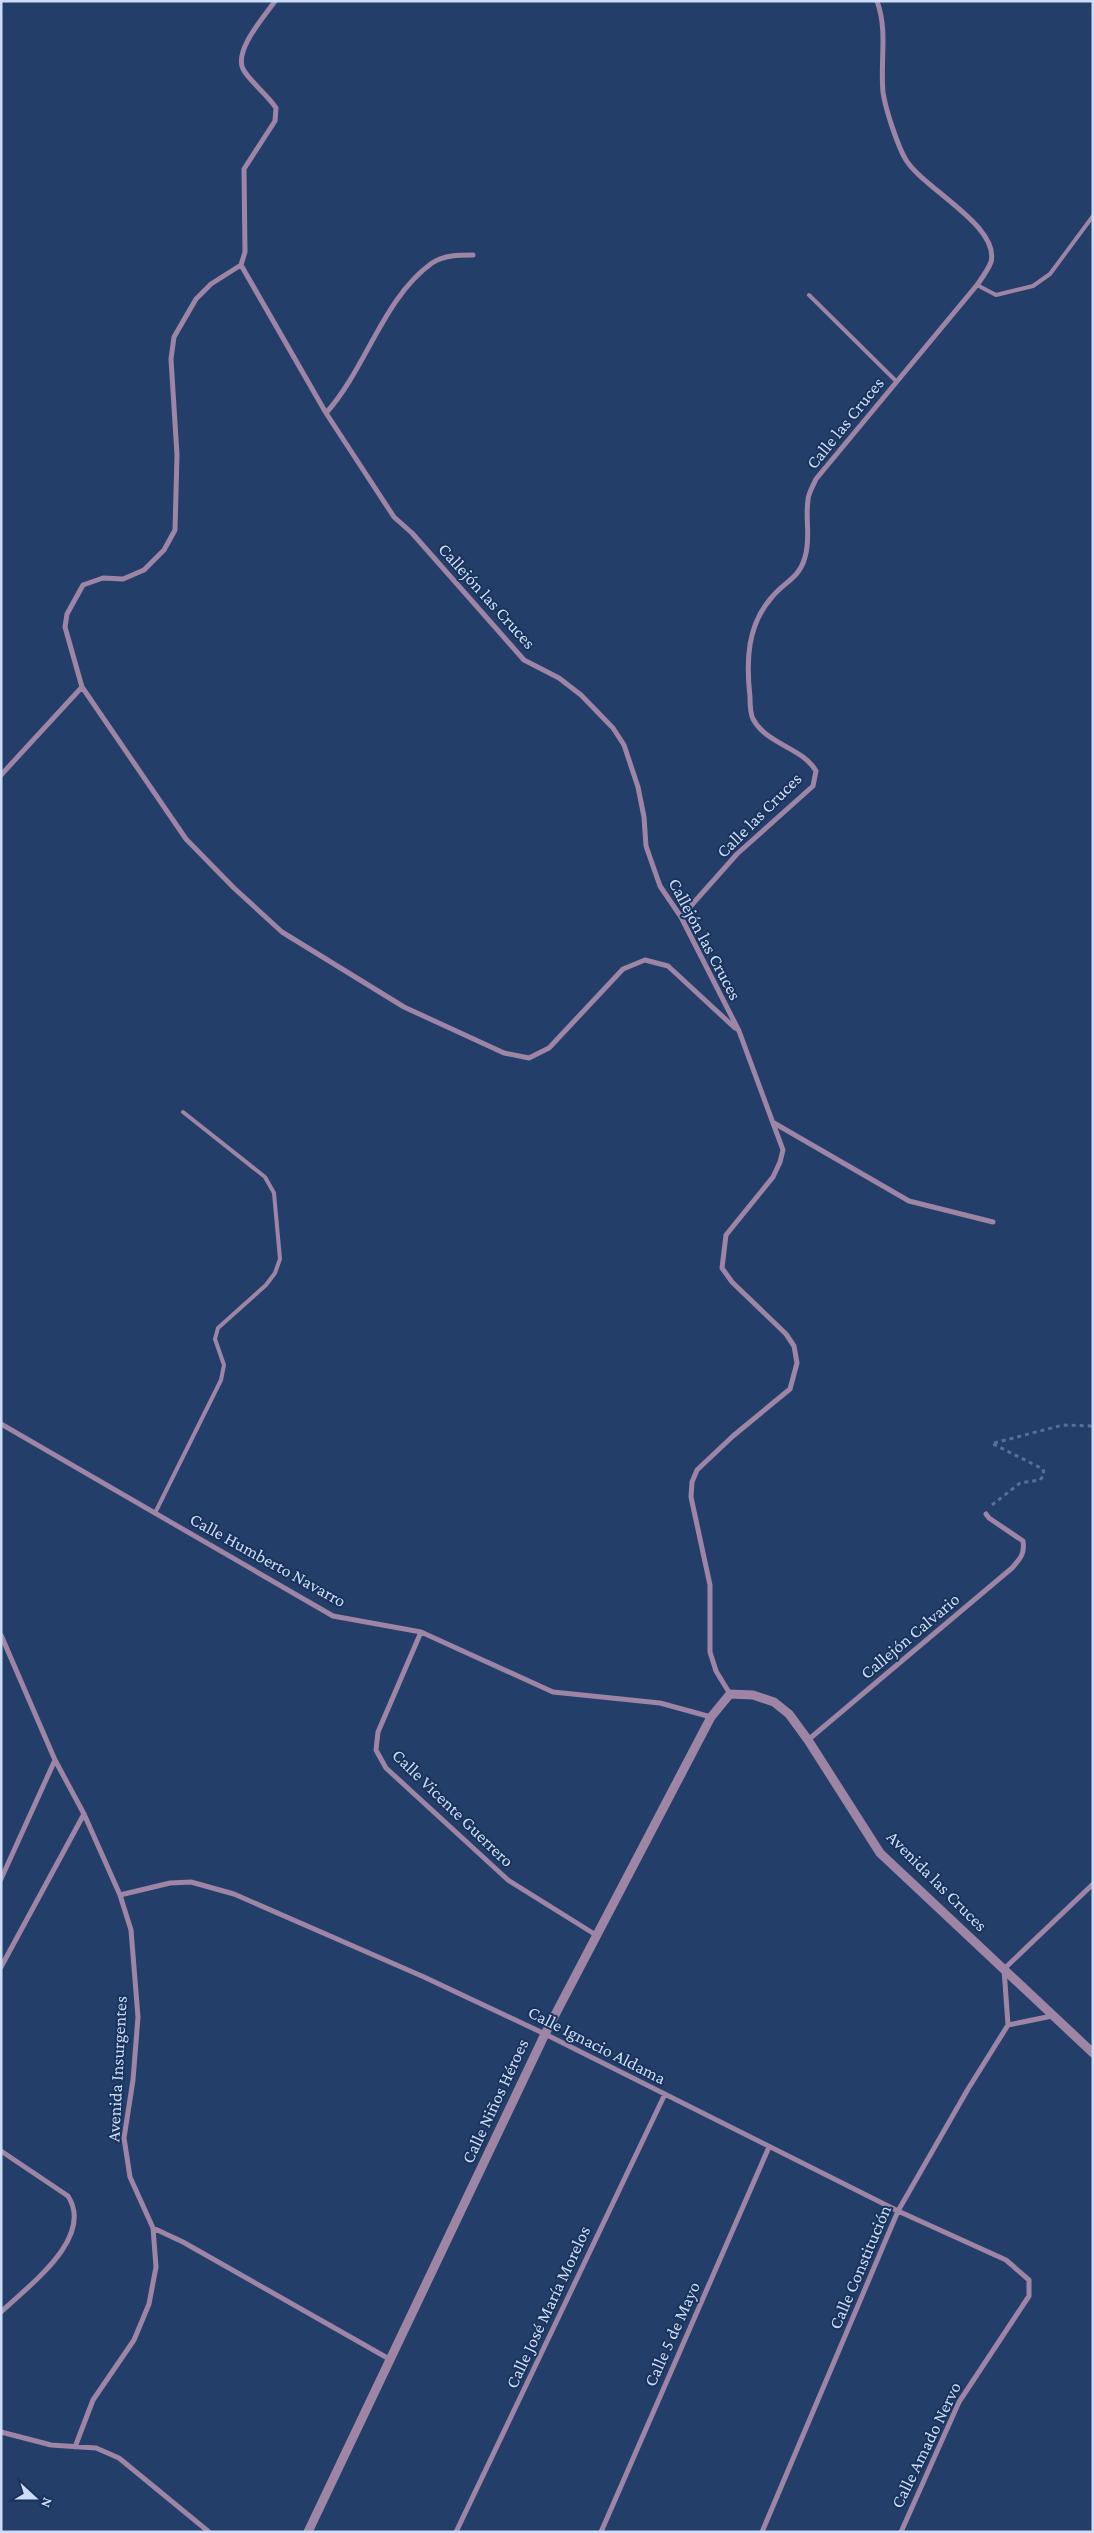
<svg xmlns="http://www.w3.org/2000/svg" width="1094" height="2533" viewBox="0 0 1094 2533" font-family="'Crimson Pro',serif">
<style>
.lines{fill:none;stroke-linecap:round;stroke-linejoin:round}
.path{stroke:#587095;stroke-width:3;stroke-dasharray:4 4;stroke-linecap:butt}
.service{stroke:#9e85a5;stroke-width:4}
.minor{stroke:#9e85a5;stroke-width:5}
.tertiary{stroke:#9e85a5;stroke-width:9}
.labels{text-anchor:middle;dominant-baseline:central;stroke-width:4;stroke-linejoin:round;paint-order:stroke}
.street-label{font-size:18px;fill:#ccddf7;stroke:#19335c}
</style>
<rect width="100%" height="100%" fill="#233e68"/>
<g class="lines">
<!-- path -->
<path class="path" d="M994,1443L1063,1425L1093,1426
M992,1505L1020,1483L1040,1480L1044,1475L1043,1469L993,1444"/>
<!-- service -->
<path class="service" d="M977,285L996,295L1033,286L1050,274L1093,216
M809,295L896,381
M155,1513L221,1380L224,1365L215,1339L218,1328L266,1285L275,1273L280,1259L274,1193L265,1177L183,1112"/>
<!-- minor -->
<path class="minor" d="M275,1C264,17 234,50 243,69C250,82 268,95 276,108L275,121L244,169L245,252L241,265L211,284L196,299L174,337L171,359L177,455L175,530L164,550L144,570L123,579L103,578L83,585L67,614L65,627L82,687L186,839L234,888L282,932L404,1007L504,1053L529,1058L549,1048L623,969L645,960L668,966L735,1028
M241,265L326,413L394,517L412,533L524,660L559,678L581,695L613,728L624,745L638,787L644,817L646,846L660,886L681,917L739,1031L783,1150L780,1162L773,1177L726,1235L722,1268L732,1282L786,1334L794,1346L797,1363L790,1389L733,1436L697,1470L692,1482L691,1497L710,1585V1652L716,1671L730,1694
M326,413C366,369 383,298 432,263C444,255 459,255 473,255
M1,775L82,687
M681,917L737,854L813,786L816,771C802,747 767,745 753,719C750,713 750,703 750,697C746,661 747,625 772,597C785,581 799,579 805,557C811,538 805,519 808,500C808,494 813,486 816,479L977,285C982,278 988,270 991,262C1000,226 924,189 906,160C898,147 885,108 883,92C880,61 888,31 877,1
M774,1123L909,1201L993,1222
M1,1424L333,1616L421,1632L553,1692L660,1703L711,1717
M421,1632L378,1732L376,1750L386,1768L508,1880L596,1935
M1,1635L55,1760L84,1814L120,1895L131,1930L138,2017L133,2080L124,2138L130,2177L153,2228L156,2267L149,2304L134,2340L93,2400L75,2447
M808,1740L1012,1568C1020,1559 1025,1554 1023,1541L989,1518L986,1514
M1,1879L55,1760
M120,1895L170,1883L191,1882L234,1894L424,1977L545,2034L898,2211L1006,2260L1029,2280V2296L959,2402L901,2532
M1,1967L84,1814
M1008,2025L1052,2016
M1,2151L68,2196C95,2238 28,2286 1,2312
M153,2228L183,2242L391,2360
M1,2432L51,2445L96,2448L119,2458L209,2532
M456,2532L665,2094
M601,2532L769,2147
M762,2532L898,2211L968,2089L1008,2025L1004,1969L1093,1884"/>
<!-- tertiary -->
<path class="tertiary" d="M308,2532L545,2034L711,1717L730,1694L753,1695L774,1702L789,1714L808,1740L880,1853L1093,2053"/>
</g>
<g class="labels">
<!-- street labels -->
<g class="street-label">
<text transform="translate(845 423) rotate(-51)">Calle las Cruces</text>
<text transform="translate(487 596) rotate(48)">Callejón las Cruces</text>
<text transform="translate(759 815) rotate(-45)">Calle las Cruces</text>
<text transform="translate(705 939) rotate(62)">Callejón las Cruces</text>
<text transform="translate(268 1560) rotate(29)">Calle Humberto Navarro</text>
<text transform="translate(910 1636) rotate(-40)">Callejón Calvario</text>
<text transform="translate(453 1808) rotate(44)">Calle Vicente Guerrero</text>
<text transform="translate(937 1881) rotate(45)">Avenida las Cruces</text>
<text transform="translate(597 2045) rotate(27)">Calle Ignacio Aldama</text>
<text transform="translate(117 2069) rotate(-87)">Avenida Insurgentes</text>
<text transform="translate(495 2101) rotate(-65)">Calle Niños Héroes</text>
<text transform="translate(860 2267) rotate(-67)">Calle Constitución</text>
<text transform="translate(548 2307) rotate(-65)">Calle José María Morelos</text>
<text transform="translate(672 2334) rotate(-66)">Calle 5 de Mayo</text>
<text transform="translate(926 2445) rotate(-64)">Calle Amado Nervo</text>
</g>
</g>
<!-- border -->
<rect width="1094" height="2533" fill="none" stroke="#ccddf7" stroke-width="5"/>
<!-- north arrow -->
<g transform="translate(35 2498) rotate(111)" stroke="#19335c" stroke-width="4" paint-order="stroke">
<path d="M0-4L9 19L0 12L-9 19Z" fill="#ccddf7"/>
<text y="-8" font-size="14" font-weight="bold" text-anchor="middle" fill="#ccddf7">N</text>
</g>
</svg>
